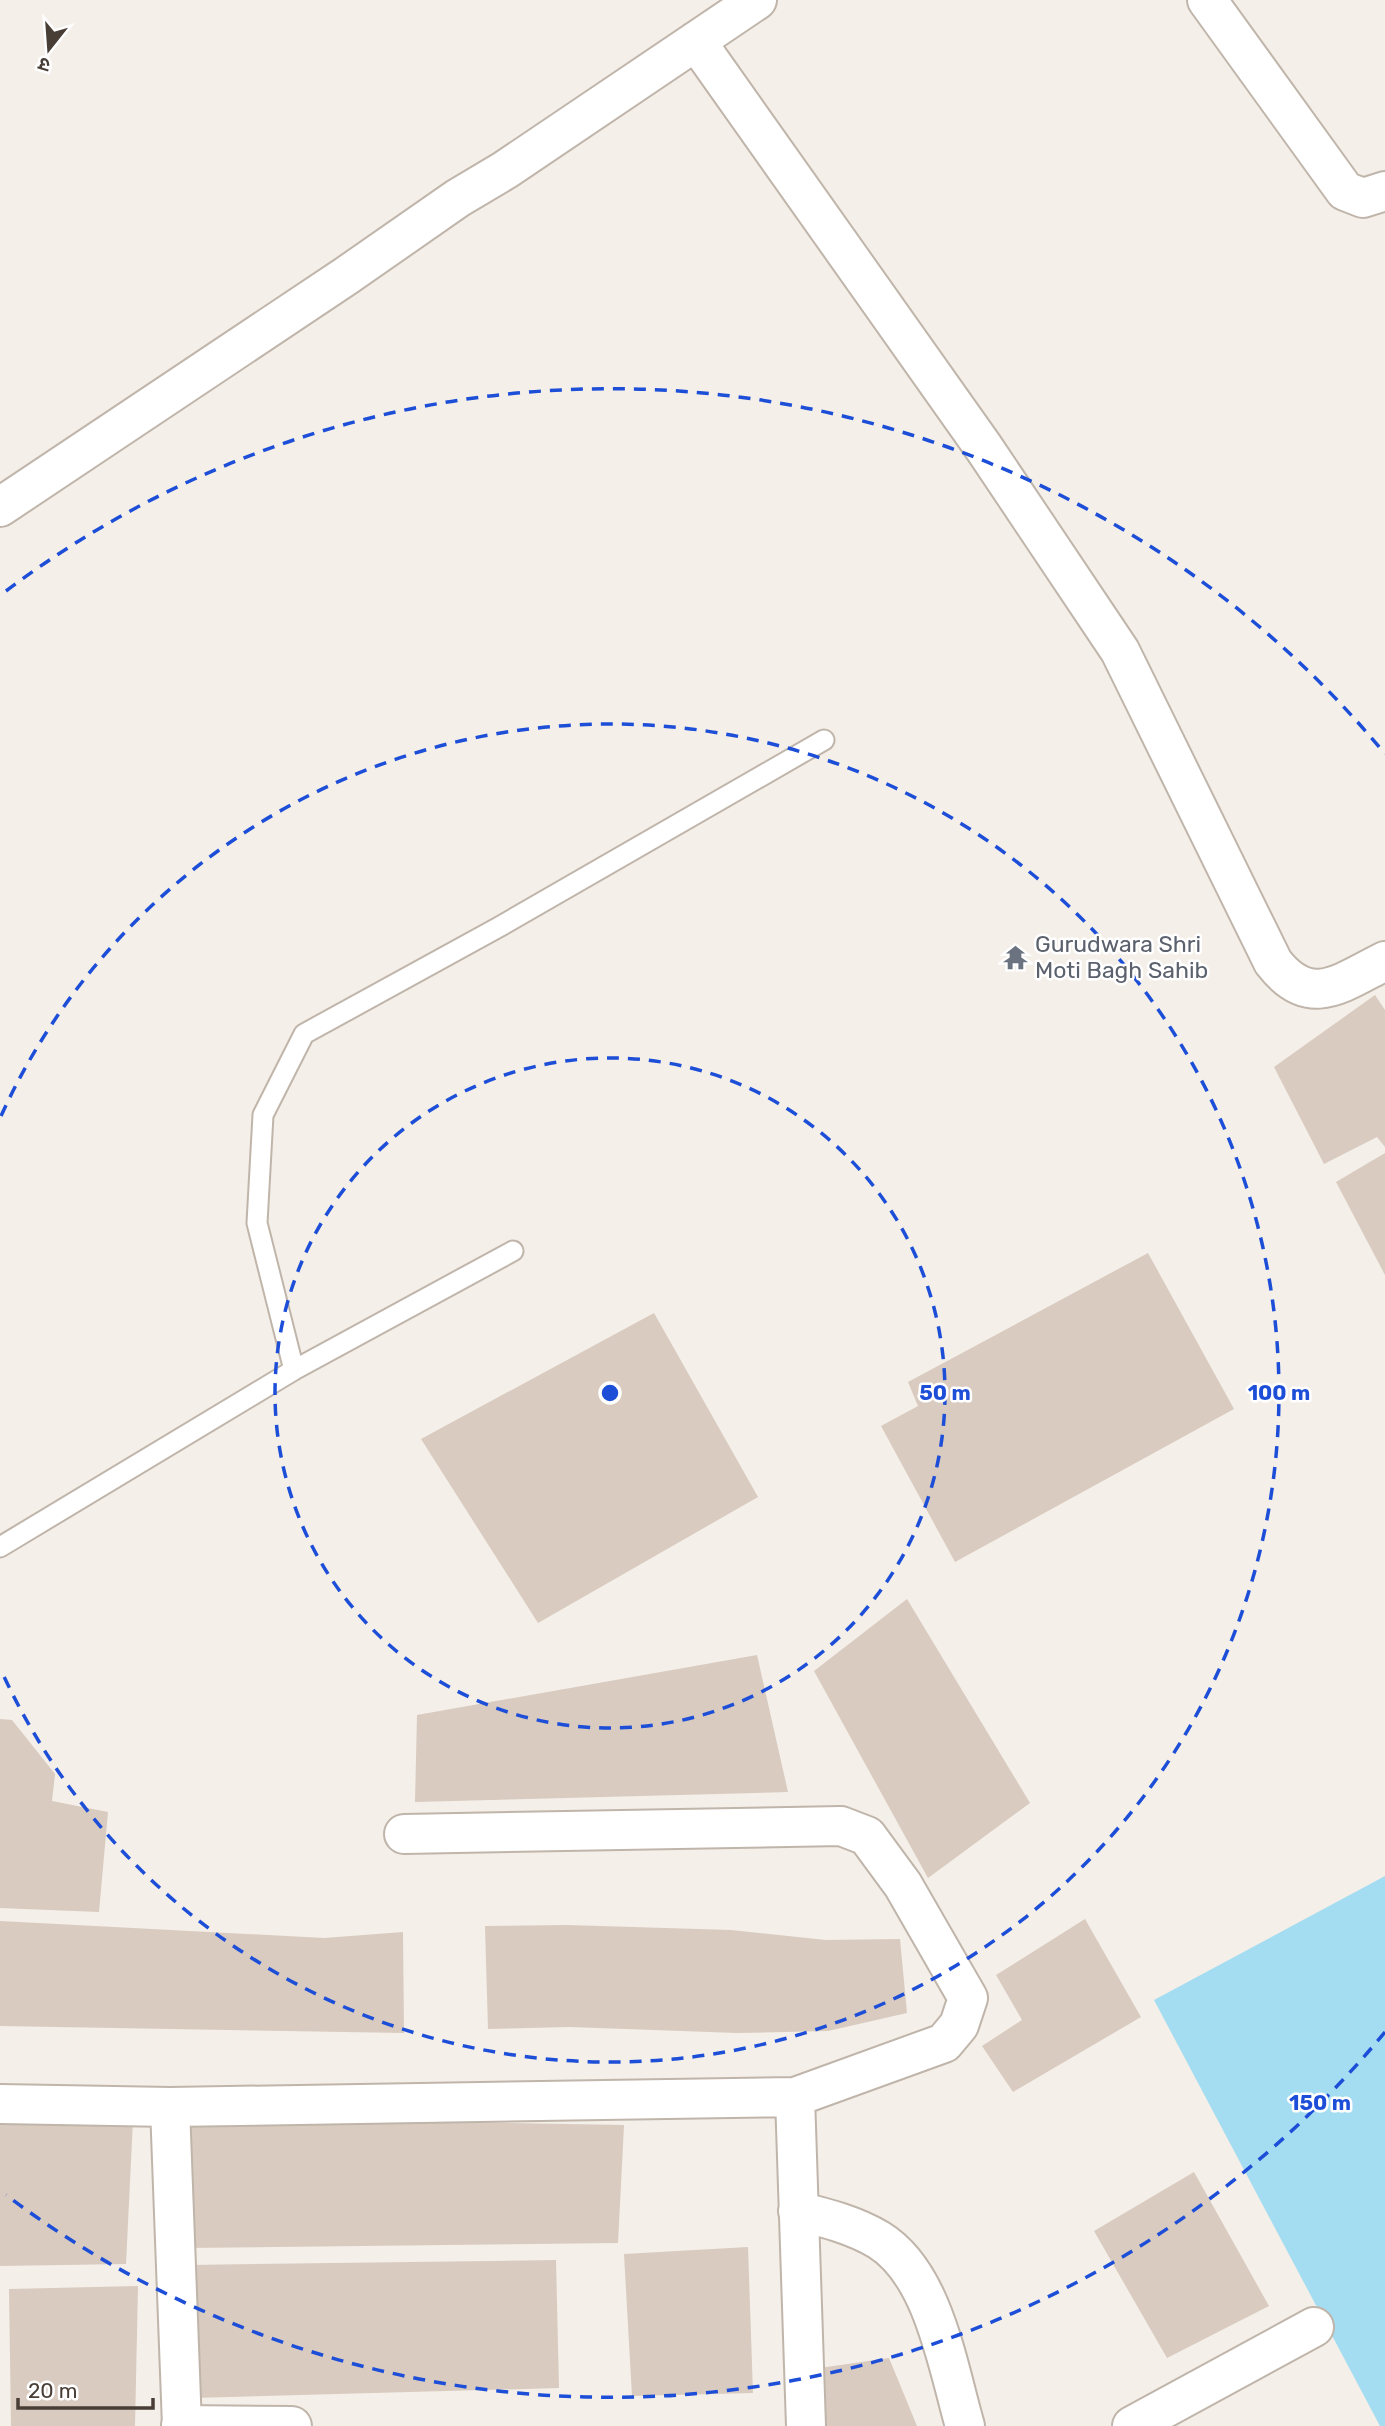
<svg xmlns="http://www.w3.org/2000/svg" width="1385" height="2426" viewBox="0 0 1385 2426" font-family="Rubik,'Noto Sans Devanagari',sans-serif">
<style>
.water{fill:#a4ddf1}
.building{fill:#d9cbc0}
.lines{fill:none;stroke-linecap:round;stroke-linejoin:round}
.lane-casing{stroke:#c0b5aa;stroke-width:23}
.street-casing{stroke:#c0b5aa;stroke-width:42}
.lane{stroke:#fff;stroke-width:19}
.street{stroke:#fff;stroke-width:38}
.ring{fill:none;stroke:#1d4ed8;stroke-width:3.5;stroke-dasharray:12 9}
.labels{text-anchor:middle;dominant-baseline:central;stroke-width:5;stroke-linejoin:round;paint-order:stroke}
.worship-label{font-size:23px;fill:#5b616d;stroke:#fff;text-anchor:start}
.centre{fill:#1d4ed8;stroke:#fff;stroke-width:3.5}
.ring-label{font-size:21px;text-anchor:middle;font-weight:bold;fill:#1d4ed8;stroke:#fff;stroke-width:5;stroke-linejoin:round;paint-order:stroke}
</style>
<rect width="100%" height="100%" fill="#f4efe8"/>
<!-- water -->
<path class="water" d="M1385,1876V2426H1380L1154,2000Z"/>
<!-- building -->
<path class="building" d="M1375,995L1385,1010V1147L1377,1137L1324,1164L1274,1067Z
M1385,1153V1275L1336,1182Z
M1148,1253L1234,1409L955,1562L881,1426L918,1406L908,1382Z
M654,1313L758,1497L538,1623L421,1439Z
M907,1599L1030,1803L928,1878L814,1671Z
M757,1655L788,1792L415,1802L417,1715Z
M0,1719L12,1720L55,1774L52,1801L108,1812L99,1912L0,1908Z
M1085,1919L1141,2017L1013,2092L982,2046L1022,2020L996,1975Z
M0,1921L324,1938L403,1932L404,2033L0,2026Z
M567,1925L731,1930L826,1940L900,1939L907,2013L828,2031L737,2033L570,2027L488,2029L485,1926Z
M0,2115L133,2120L126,2264L0,2266Z
M185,2117L624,2125L618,2243L186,2248Z
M1194,2172L1269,2306L1167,2358L1094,2231Z
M748,2247L753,2393L632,2396L624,2254Z
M556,2260L559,2388L192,2398L189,2265Z
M138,2286L135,2426H11L9,2289Z
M889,2358L917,2426H823L813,2369Z"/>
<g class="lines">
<defs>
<path id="lane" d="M294,1370L257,1223L263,1115L304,1034L499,927L824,740
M0,1547L294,1370L513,1251"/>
<path id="street" d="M1207,0L1345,191L1363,198L1385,191
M696,41L984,448L1120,651L1273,962C1310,1010 1341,983 1385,961
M0,507L346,276L458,198L505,170L757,0
M795,2097L806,2426
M0,2104L170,2107L795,2097L944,2043L959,2025L968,1998L903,1885L867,1836L841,1826L404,1834
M170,2107L182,2426
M798,2211C826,2218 854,2225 879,2240C934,2274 948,2368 965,2426
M181,2425L292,2426
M1132,2426L1314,2327"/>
</defs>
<!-- lane casing -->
<use href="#lane" class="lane-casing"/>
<!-- street casing -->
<use href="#street" class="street-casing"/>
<!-- lane -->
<use href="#lane" class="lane"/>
<!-- street -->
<use href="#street" class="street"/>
</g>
<!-- distance rings -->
<g class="ring">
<circle cx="610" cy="1393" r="335"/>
<path d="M1 1116A669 669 0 1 1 1 1670"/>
<path d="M1385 2032A1004 1004 0 0 1 6 2195M6 591A1004 1004 0 0 1 1385 754"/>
</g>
<!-- icons -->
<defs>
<symbol id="temple-bare" viewBox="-9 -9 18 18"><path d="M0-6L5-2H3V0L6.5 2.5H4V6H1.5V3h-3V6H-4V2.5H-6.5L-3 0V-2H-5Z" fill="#6b7280" stroke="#fff" stroke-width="2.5" paint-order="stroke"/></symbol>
</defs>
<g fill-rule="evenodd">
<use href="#temple-bare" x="998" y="940" width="35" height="35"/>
</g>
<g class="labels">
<!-- worship labels -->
<g class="worship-label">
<text x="1035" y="944">Gurudwara Shri<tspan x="1035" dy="26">Moti Bagh Sahib</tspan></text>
</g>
</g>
<circle cx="610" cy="1393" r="10" class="centre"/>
<g class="ring-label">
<text x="945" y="1400">50 m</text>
<text x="1279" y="1400">100 m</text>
<text x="1320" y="2110">150 m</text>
</g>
<!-- north arrow -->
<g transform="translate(49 49) rotate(197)" stroke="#ffffff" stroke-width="5" paint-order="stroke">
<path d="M0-5L12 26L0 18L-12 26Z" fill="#483e36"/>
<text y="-10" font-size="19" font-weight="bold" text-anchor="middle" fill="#483e36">उ</text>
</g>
<!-- scale -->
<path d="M18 2398v10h135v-10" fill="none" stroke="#483e36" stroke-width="3.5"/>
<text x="28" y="2398" font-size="21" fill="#483e36" stroke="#ffffff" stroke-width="5" paint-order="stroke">20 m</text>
</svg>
